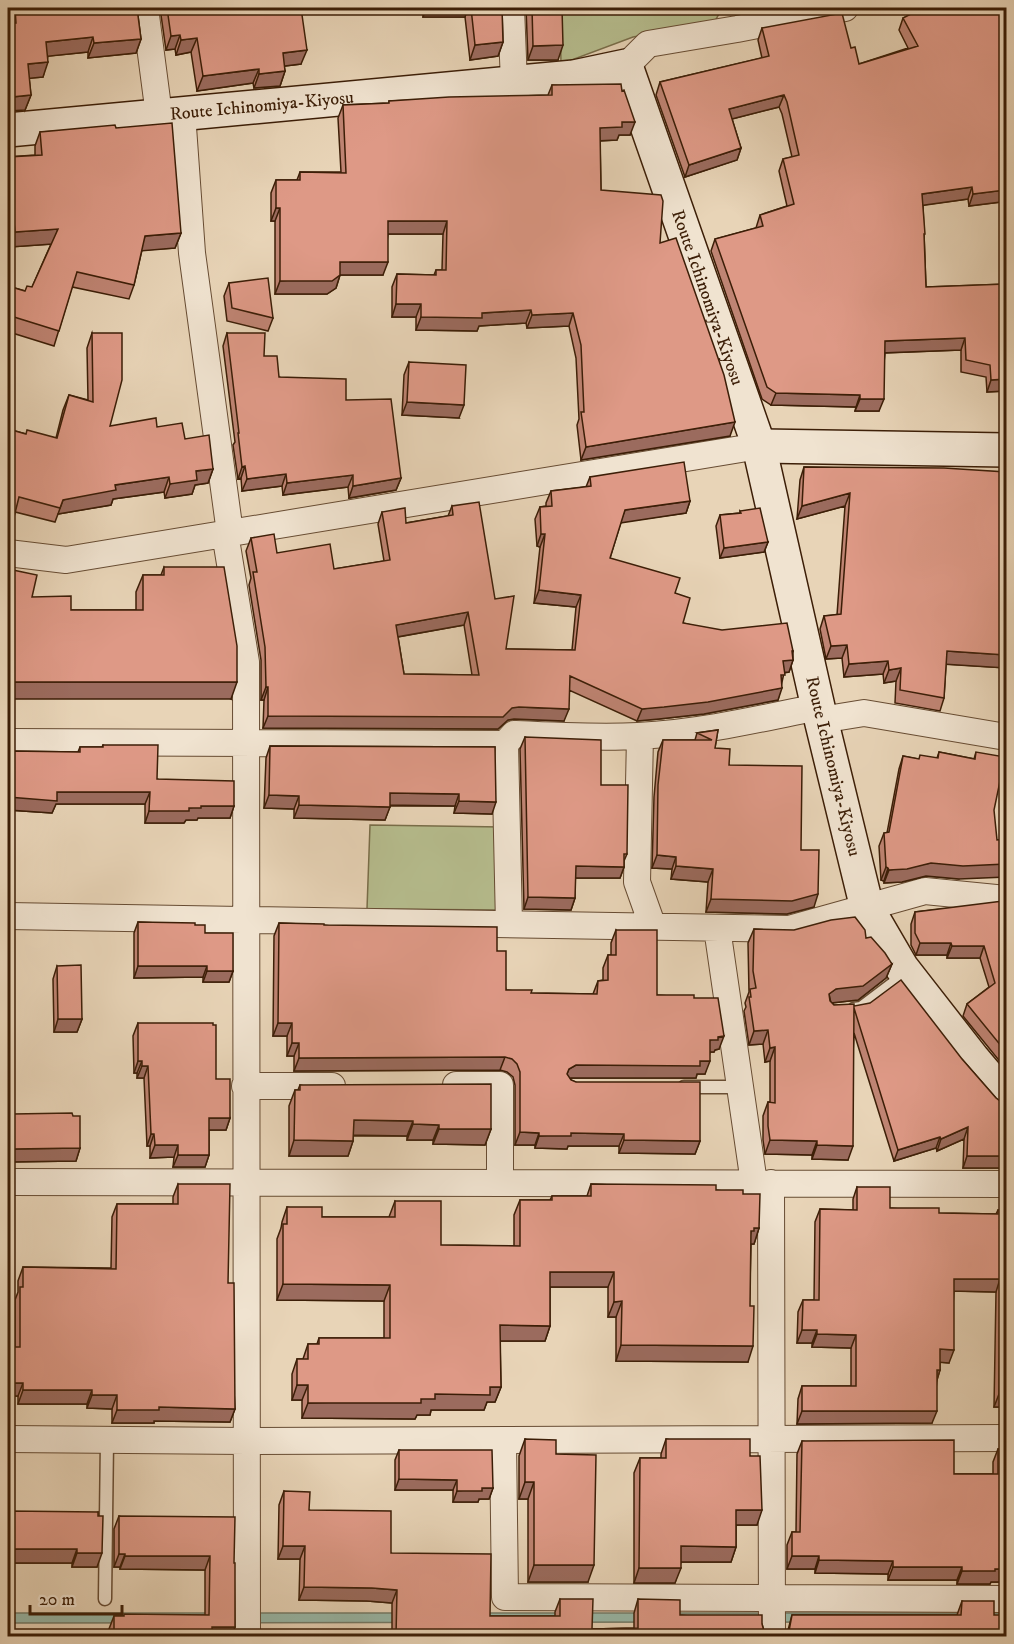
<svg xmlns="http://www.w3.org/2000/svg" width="1014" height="1644" viewBox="0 0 1014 1644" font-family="'IM FELL DW Pica',serif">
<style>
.green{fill:#b6bd8e;stroke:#796e4a;stroke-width:1.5}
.water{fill:#98b9a9;stroke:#737b68;stroke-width:1.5}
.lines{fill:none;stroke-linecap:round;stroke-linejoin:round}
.lane-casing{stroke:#674c33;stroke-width:15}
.street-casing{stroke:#674c33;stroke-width:28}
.secondary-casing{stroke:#3c1e07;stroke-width:36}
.lane{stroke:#f0e3d0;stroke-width:12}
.street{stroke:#f0e3d0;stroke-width:26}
.secondary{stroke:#f0e3d0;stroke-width:33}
.wall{fill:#bf8473;stroke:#3c1e07;stroke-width:1.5;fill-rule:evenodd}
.shaded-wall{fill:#9b6b5e;stroke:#3c1e07;stroke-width:1.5}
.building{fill:#de9986;stroke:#3c1e07;stroke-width:1.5;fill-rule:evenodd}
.labels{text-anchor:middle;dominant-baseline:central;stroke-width:5;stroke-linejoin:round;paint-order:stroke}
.street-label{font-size:18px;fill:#3c1e07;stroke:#f0e3d0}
</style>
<rect width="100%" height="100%" fill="#e8d4b7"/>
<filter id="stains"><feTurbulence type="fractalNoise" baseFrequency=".00333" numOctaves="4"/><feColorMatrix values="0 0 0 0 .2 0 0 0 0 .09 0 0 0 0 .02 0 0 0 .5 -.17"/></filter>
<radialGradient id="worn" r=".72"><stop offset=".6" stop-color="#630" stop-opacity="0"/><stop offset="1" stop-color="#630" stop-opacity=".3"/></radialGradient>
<!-- green -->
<path class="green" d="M560,8H720L721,10L714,23L633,37L561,64Z
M370,825L502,827L503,910L367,909Z"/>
<!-- water -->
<path class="water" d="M8,1613H1006V1623L756,1622L8,1623Z"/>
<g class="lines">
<defs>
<path id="lane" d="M854,1009L861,1008L906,974
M684,1087H740
M105,1599L107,1440"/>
<path id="street" d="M145,8L159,115
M511,8L514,83
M626,66L648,44L737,29L845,8
M182,113L192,253L230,533
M225,533L246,662L247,1636
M8,553L66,560L759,446
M821,720L864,713L1006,737
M640,736L637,882L653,927
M8,742L505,744L514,734C556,736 597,738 638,736C699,733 759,719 818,707
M505,744L509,924
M8,916L789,929L925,891L1006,899
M717,928L754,1183
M456,1085H500V1183
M245,1086H332
M8,1182L1006,1184
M771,1183L772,1636
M8,1439L246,1441L1006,1438
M503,1440L505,1597L1006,1599"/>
<g id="secondary">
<path id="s1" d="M8,130L574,77L626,66L759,446L818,707L867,908L902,968L973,1059L1006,1098"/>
<path d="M759,446L1006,450"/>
</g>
</defs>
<!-- lane casing -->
<use href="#lane" class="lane-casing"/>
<!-- street casing -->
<use href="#street" class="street-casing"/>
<!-- secondary casing -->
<use href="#secondary" class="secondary-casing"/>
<!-- lane -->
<use href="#lane" class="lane"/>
<!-- street -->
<use href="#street" class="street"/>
<!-- secondary -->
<use href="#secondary" class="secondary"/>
</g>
<!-- wall -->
<path class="wall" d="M10,8H137L141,39L136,53L88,58V52L48,56L43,77L29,78L31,95L25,110L10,23Z
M160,8H301V64L284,66L285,71L280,86L254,88L253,83L197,91L191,52L176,55L175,49L166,50Z
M398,8H502L503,42L498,56L470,60L465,17H423V12H398Z
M526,8H562L558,60H528Z
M914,8H1006V241L1005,242L1001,202L969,206L968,199L923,205L926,287L1006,284V391L987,392L986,377L961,372V350L885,353L879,411H855L856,407L771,405L762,399L711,251L715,239L756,228L760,215L787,206L779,171L783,159L792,157L782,114L779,107L732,119L741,148L737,160L685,177L656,95L660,82L762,58L758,40L762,28L851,48L859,64L908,48L899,30L903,18L912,14Z
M552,85L622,91L630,135H619L617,140L600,141L601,190L660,243L730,436L581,460L577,425L579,419L576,358L569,326L527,328L526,323L479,326L477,331L416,330V317H392V287L397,274L434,275L436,270H442L443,234H388L383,275H340L336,288L327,294H275V221H271V193L276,180H297L300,172H341L338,118L343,105L389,103V101L548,95Z
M116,128L181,233L175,248L142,250L134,285L129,299L72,287L54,346L9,332L8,335V286L25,291L32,287L51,244L10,247L8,226V157L35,155V146L40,132Z
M229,283L273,318L268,331L227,321L224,296Z
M92,333L110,426L157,427L185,439L213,469L208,483L195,485L192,494L165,498L164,492L113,499L111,505L58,514L55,522L15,512L8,535V429L26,434L56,438L63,410L69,395L88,400L87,348Z
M227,333L264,356L279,377L346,400L401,478L396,490L349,498L348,487L283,495L282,486L242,491L241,478L238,479L233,445L235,442L223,346Z
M409,362L459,418L402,415L404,375Z
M804,467L1006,472V668L946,664L944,698L940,711L895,703L896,681L884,683L883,674L844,677L842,658L826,659L820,629L824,616L837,615L845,506L797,519L800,480Z
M590,477L690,501L686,513L621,522L610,558L675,593L683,623L793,651V660L789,672L784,673L778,700L704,714L659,719L637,721L569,690L564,721L514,719L508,720L498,729L263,728L264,700H261V660L249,585L251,578L246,551L251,538L277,553L334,569L384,561L378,524L382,512L406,523L448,516L452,506L495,599L506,649L572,650L576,607L534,603L540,547L537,546L535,519L540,507L546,506V503L551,491L586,487ZM464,625L472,675L404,674L398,637Z
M740,511L768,542L764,552L720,558L716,526L720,515L740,513Z
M164,567L231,699L32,597L71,610H136V592L143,575H161Z
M718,730L715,748L801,850L814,907L787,914L706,912L708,882L671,879L672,869L652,868L654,797L658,752L663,740H695L697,733Z
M525,737L601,785L627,854L624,861V867L620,878H575V898L571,910L524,909L520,749Z
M103,745L157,779L234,806L230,818H198L197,820H186L184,823H145V804H56L52,813L8,810V751L78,752L80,747H102Z
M270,746L495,747L492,814L454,813L455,806H390L385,820L294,818V809L264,808L266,758Z
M939,752L974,759L976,752L959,879L926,876L902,882L884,883V881L881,880L879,846L884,833H887L899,769L903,756L918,759L937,758Z
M1006,754V788L1000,787Z
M1006,902V1069L963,1016L967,1004L989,987L980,958H947V955H916L911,945V924L915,912Z
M138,922L195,925L205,933L233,971L229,982H203V977L134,978V933Z
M279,923L324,925L497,951L506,990L531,993L593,994L598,981L603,980V968L608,955H611V943L616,930L657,995L694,998L719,1049L715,1050L714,1052H710L705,1074H697L696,1078H570L571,1080L700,1141L695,1154L619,1153V1146H568L567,1149L535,1148V1145H515V1085L513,1077L507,1072L500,1070L294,1071V1056H287V1036H273L274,936Z
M754,929L866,938L892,964L886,978L858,1000L832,1003L834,1005L854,1006L962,1059L996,1098L1004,1104H1006V1168H963L964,1139L937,1151L936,1148L894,1161L854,1033L848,1160L812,1159V1155L765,1154L763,1140V1116L768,1102H770V1061L765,1062L763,1044L749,1045L744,1011L746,1007L745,1003L749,992L748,943Z
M57,966L82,1019L77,1032H54L53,979Z
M138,1023L216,1079L230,1118L226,1130H209V1155L205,1167H173L174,1157L150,1158V1146H147L144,1078H137V1073H134L133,1036Z
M300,1085L491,1129L485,1145L433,1144V1140H407V1136H353V1141L348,1156H289V1106L295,1090H298Z
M13,1114L80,1148L76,1161L8,1162V1126Z
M178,1184L228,1283L235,1409L230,1422L154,1421V1423H112V1409L87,1408V1404H18V1396H8V1347H15V1300L18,1292V1281L23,1267L111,1268L112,1217L117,1204H173V1197Z
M591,1184L716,1190L743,1194L759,1228L754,1244H751L748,1362L616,1361V1317H608V1287H550V1326L545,1341H500L501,1387L495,1402H487L484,1410H431L430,1415H417L415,1419L302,1418V1400H292V1374L297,1359H303L308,1344H317L319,1338H384V1301L277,1300V1239L281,1228L282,1222L287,1207L322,1217H389L395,1201L441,1245L514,1246V1215L520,1200H550L552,1196H587Z
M857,1187L890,1208L939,1213L996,1214L998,1210H1006V1407H994L996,1292L954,1291L949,1363L940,1362V1370L937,1380L932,1423L797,1424L798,1399L802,1386H851V1348L812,1347V1343H797L798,1312L803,1300H814L815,1222L820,1209L853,1210V1199Z
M525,1439L556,1454L588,1582H528V1499H519V1456Z
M666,1439L750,1456L757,1525H736V1547L731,1562H681L675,1583H634V1473L640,1458H661V1454Z
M802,1441L954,1474H993V1462L998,1449H1006V1582H991L990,1584H957V1580H888V1574L815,1573V1569H787V1545L792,1532H796L797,1454Z
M399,1450L493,1488L489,1499H479L478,1502H453V1490H395V1460Z
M284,1491L309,1510L391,1553L490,1616H555V1612L560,1599L592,1629L634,1628V1613L638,1599L680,1615L762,1624L764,1631L769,1636H772H392V1603L367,1601L299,1600L300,1559H278L279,1505Z
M98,1512L97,1567H72V1563H8Z
M119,1516L234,1563L235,1627L232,1636H109V1629L114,1616L205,1615V1570L120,1569V1567H114V1529Z
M962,1601L994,1615L784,1636L787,1634L792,1615H957Z"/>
<!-- shaded-wall -->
<path class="shaded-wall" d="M400,8H425L423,12H398Z
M427,8H468L465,17H423Z
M748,8H769L746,12Z
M180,35L175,49L166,50L171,36Z
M93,37L88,52L41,57L46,42Z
M197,38L191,52L176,55L181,40Z
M141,39L136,53L88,58L94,43Z
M503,42L498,56L470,60L475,45Z
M563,45L558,60H528L533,46Z
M307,50L301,64L277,67L283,53Z
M48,62L43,77L23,79L28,64Z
M259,69L253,83L197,91L203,76Z
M285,71L280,86L254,88L259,74Z
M31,95L25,110L8,111V99L12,97Z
M784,95L779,107L724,121L729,109Z
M622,122H635L630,135H619L617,140L595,141L600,128Z
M741,148L737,160L685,177L689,165Z
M972,187L968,199L918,206L922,194Z
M1005,190L1001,202L969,206L973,194Z
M276,208H280L275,221H271Z
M13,211L8,226V212Z
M388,221H447L443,234H383Z
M58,229L53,244L10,247L15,232Z
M181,233L175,248L140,251L145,236Z
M340,262H388L383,275H335Z
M340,275L336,288L327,294H275L280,281Z
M396,304H421L416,317H392Z
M531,310L526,323L479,326L477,331L416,330L421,317Z
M573,313L569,326L527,328L532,315Z
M965,338L961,350L880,353L885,341Z
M1006,379V391L987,392L991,380Z
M776,393L860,395L856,407L771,405Z
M860,399H884L879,411H855Z
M407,402L464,405L459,418L402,415Z
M735,422L730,436L581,460L586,447Z
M245,466L241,478L238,479L242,467Z
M213,469L208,483L195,485L192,494L165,498L170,484L196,471Z
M286,474L282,486L242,491L247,479Z
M353,475L348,487L283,495L287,483Z
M169,477L164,492L113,499L111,505L58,514L63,500L115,485Z
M401,478L396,490L349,498L353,486Z
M850,493L845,506L797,519L802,506Z
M690,501L686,513L620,523L625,510Z
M541,534H545L540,547L537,546Z
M768,542L764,552L720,558L724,548Z
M539,590L581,595L576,607L534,603Z
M468,612L464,625L391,638L396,625Z
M847,645L842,658L826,659L831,646Z
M792,651H793L790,660H793L789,672L779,673L783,661Z
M947,651L1006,655V668L942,664Z
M888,661L883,674L844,677L849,664Z
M901,668L896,681L884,683L889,670Z
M8,682H237L231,699H8Z
M266,687H268L264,700H261Z
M782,688L778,700L704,714L659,719L637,721L642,709Z
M519,707L569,709L564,721L514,719L508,720L498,729L263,728L268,716Z
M57,792H150L145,804H56L52,813L8,810V797Z
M390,793L459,794L455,806L385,805Z
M269,795L299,796L294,809L264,808Z
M459,801L496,802L492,814L454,813Z
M299,805L390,807L385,820L294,818Z
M201,806H234L230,818H198L197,820H186L184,823H145L149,811L189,808Z
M657,855L676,857L672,869L652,868Z
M931,863L1006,864V877L959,879L926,876L902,882L884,883L889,870Z
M576,866L624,867L620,878H571Z
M676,866L713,869L708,882L671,879Z
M886,867L888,868L884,881L881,880Z
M818,894L814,907L787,914L706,912L711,899Z
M528,897L575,898L571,910L524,909Z
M920,943H951L947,955H916Z
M952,946H984L980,958H947Z
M892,964L886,978L858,1000L831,1003L829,994L836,989Z
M138,966H207L203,977L134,978Z
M207,971H233L229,982H203Z
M58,1019H82L77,1032H54Z
M278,1023H292L287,1036H273Z
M768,1030L763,1044L749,1045L754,1031Z
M724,1036L719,1049L715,1050L714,1052H705L710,1040Z
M292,1043H299L294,1056H287Z
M775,1047L770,1061L765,1062L770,1048Z
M505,1057L500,1070L294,1071L299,1058Z
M138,1061H142L137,1073H134Z
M710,1061L705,1074H697L696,1078H571L564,1081L569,1069L576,1065Z
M142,1066H148L144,1078H137Z
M209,1118H230L226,1130H205Z
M354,1120L413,1121L407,1136L348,1135Z
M413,1124L439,1125L433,1140H407Z
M968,1127L964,1139L937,1151L941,1139Z
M439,1129H491L485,1145L433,1144Z
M520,1132L539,1133L535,1145H515Z
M571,1133L624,1134L619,1146H568L567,1149L535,1148L539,1136Z
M151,1134H154L150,1146H147Z
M940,1137L936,1148L894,1161L898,1150Z
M294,1140L353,1141L348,1156H289Z
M624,1140L700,1141L695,1154L619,1153Z
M770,1140L817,1141L812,1155L765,1154Z
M155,1145H178L174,1157L150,1158Z
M817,1145L853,1146L848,1160L812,1159Z
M80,1148L76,1161L8,1162L13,1149Z
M178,1155H209L205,1167H173Z
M967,1156H1006V1168H963Z
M754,1228H759L754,1244H749L751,1231Z
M550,1272H614L608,1287H545Z
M954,1279H1000L996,1292L949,1291Z
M283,1284L390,1285L384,1301L277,1300Z
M622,1301L616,1317H608L614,1302Z
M500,1325L550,1326L545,1341H495Z
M802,1330H817L812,1343H797Z
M817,1334L856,1335L851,1348L812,1347Z
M621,1345L753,1346L748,1362L616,1361Z
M940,1349L954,1350L949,1363L936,1362Z
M937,1370H940L936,1383Z
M8,1383H23L18,1396H8Z
M297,1385H308L302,1400H292Z
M490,1387H501L495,1402H487L484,1410H431L430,1415H417L415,1419L302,1418L308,1403L421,1399L435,1394Z
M23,1390H92L87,1404H18Z
M999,1394H1006V1407H994Z
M92,1395H117L112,1409L87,1408Z
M159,1407L235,1409L230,1422L154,1421V1423H112L117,1410Z
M802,1411H937L932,1423L797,1424Z
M399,1479L457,1480L453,1490H395Z
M525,1482H534L528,1499H519Z
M482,1488H493L489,1499H479L478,1502H453L457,1491Z
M736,1510H762L757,1525H731Z
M283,1546H305L300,1559H278Z
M681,1546L736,1547L731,1562H675Z
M8,1549H77L72,1563H8Z
M77,1553H102L97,1567H72Z
M119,1554H125L120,1567H114Z
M125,1556H210L205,1570L120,1569Z
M792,1556H819L815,1569H787Z
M819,1560L893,1561L888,1574L815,1573Z
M534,1565H594L588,1582H528Z
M893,1567H962L957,1580H888Z
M639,1568H681L675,1583H634Z
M995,1569H1006V1582H991L990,1584H957L962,1571Z
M304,1587L372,1588L397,1590L392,1603L367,1601L299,1600Z
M212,1627H235L232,1636H209Z"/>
<!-- building -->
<path class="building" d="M15,8H137L141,39L94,43L93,37L46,42L48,62L28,64L31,95L12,97L8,99V23H16Z
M167,8H301L307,50L283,53L285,71L259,74V69L203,76L197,38L181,40L180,35L171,36Z
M471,8H502L503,42L475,45Z
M532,8H562L563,45L533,46Z
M918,8H1006V202L1005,190L973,194L972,187L922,194L925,234H924L926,287L1006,284V379L991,380L990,365L966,360L965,338L885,341L884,399H860V395L776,393L767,387L715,239L763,226L760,215L794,204L783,159L799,155L787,102L784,95L729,109L741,148L689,165L660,82L769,56L762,28L842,13L851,48L855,47L859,64L918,46L903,18L919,10Z
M621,84L622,91L624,90L635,122H622V127L600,128L601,190L661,195L663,201L660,243L676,238L724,375L735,422L586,447L581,412H584L581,345L573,313L532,315L531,310L482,313V318L421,317V304H396L397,274L436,275V270H446L447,221H388V262H340V275L332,281H280V208H276V180H300V172L346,173L343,105L389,103V101L449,97L552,95V85Z
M172,123L181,233L145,236L134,285L77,272L59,331L14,317L13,321L8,319V286L25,291L27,286L32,287L58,229L15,232L13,211L8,212V157L42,155L40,132L115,125L116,128Z
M268,278L273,318L232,308L229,283Z
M92,333H122V380L110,426L156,418L157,427L182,423L185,439L209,435L213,469L196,471L197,480L170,484L169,477L115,485L116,490L63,500L60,508L19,497L13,521L8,519V429L26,434L27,430L57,438L69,395L93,402Z
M227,333H265L264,356H277L279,377L346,379V400L391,399L401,478L353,486V475L287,483L286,474L247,479L245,466L242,467L238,433H239Z
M409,362L466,365L464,405L407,402Z
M684,462L690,501L625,510L610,558L680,578L675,593L690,598L683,623L722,630L787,623L793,651H792L793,660L783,661L785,675H781L782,688L708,702L664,707L642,709L570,676L569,709L519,707L512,708L503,717L268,716V687H266L265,647L253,572H257L251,538L274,534L277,553L330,544L334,569L390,560L382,512L405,508L406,523L453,515L452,506L479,502L495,599L514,596L506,649L575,650L581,595L539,590L545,534H541L540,507L552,506L551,491L591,486L590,477ZM468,612L479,675L404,674L396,625Z
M804,467L944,468L1006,472V655L947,651L944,698L900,690L901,668L889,670L888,661L849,664L847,645L831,646L824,616L841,614L850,493L802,506Z
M760,508L768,542L724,548L720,515L741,513L740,511Z
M164,567H224L237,646V682H8V569L37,575L32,597L71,596V610H143V575H164Z
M718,730L715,748L730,749L729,765L802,766L801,850H819L818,894L792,901L711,899L713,869L676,866V857L657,855L658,785L663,740H712L697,733Z
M525,737L601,740V785H628L627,854H624V867L576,866L575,898L528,897Z
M103,745H158L157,779L234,781V806H201V808H189V811H149L150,792H57V801L8,797V751L80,752V747H103Z
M270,746L495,747L496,802L459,801V794L390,793V807L299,805V796L269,795Z
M939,752L975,759L976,752L1005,757L994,810L997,840L1006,839V864L963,866L931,863L907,869L889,870L888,868L886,867L884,833L889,832L903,756L919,759L920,755L938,758Z
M1003,901L1006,902V1052L967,1004L995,983L984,946H952L951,943H920L915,933V912Z
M855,917L865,930L866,938L871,937L885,953L892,964L863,986L836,989L829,994L830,1001L834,1005L854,1004L853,1146L817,1145V1141L770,1140L768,1126V1102L775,1103V1047L770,1048L768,1030L754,1031L749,997H751L750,989L756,988L753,971L754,929L794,930L831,920Z
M138,922L195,923V925H205V933H233V971H207V966H138Z
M279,923L324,924V925L497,927V951H506V990H532L531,993L597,994L598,981L608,980V955H616V930H657V995H694V998H718L724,1036L718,1037V1040H710V1061H700V1066L576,1065L569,1069L567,1074L571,1080L576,1082H700V1141L624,1140V1134L571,1133V1136H539V1133L520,1132V1072L517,1064L512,1059L505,1057L299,1058V1043H292V1023H278Z
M81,965L82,1019H58L57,966Z
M901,980L962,1059L996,1098L1004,1104H1006V1156H967L968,1127L941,1139L940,1137L898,1150L854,1008V1006L870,1003Z
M138,1023H213V1025H216V1079H230V1118H209V1155H178V1145H155L154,1134H151L148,1066H142V1061H138Z
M491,1084V1129H439V1125L413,1124V1121L354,1120L353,1141L294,1140L295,1090H300V1085Z
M72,1113L73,1116H80V1148L13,1149V1114Z
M178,1184H230L228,1283H234L235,1409L159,1407V1410H117V1395H92V1390H23V1383H8V1347H20V1287H23V1267L116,1269L117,1204H178Z
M591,1184L716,1185V1190H743V1194H760L759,1228H754V1231H751L750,1306H754L753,1346L621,1345L622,1301L614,1302V1272H550V1326L500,1325L501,1387H490V1395L435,1394V1399H421V1403H308V1385H297V1359H308V1344H319V1338H390V1285L283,1284V1224H287V1207H322V1217H395V1201H441V1245L520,1246V1200H552V1196H591Z
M857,1187H890V1208H939V1213L998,1214V1210H1006V1394H999L1000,1279H954V1350L940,1349V1370H937V1411H802V1386H856V1335L817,1334V1330H802L803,1300H819L820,1209L857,1210Z
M525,1439L556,1440V1454L596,1455L594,1565H534V1482H525Z
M666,1439H750V1456H760L762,1510H736V1547L681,1546V1568H639L640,1458H666Z
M954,1440V1474H998V1449H1006V1569H995V1571H962V1567H893V1561L819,1560V1556H792V1532H800L802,1441Z
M399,1450H492L493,1488H482V1491H457V1480L399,1479Z
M284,1491L310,1492L309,1510L391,1511V1553L491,1554L490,1616H560V1599H593L592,1629L638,1628V1599L680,1600V1615H762V1624L764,1631L769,1636H772H396L397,1590L372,1588L304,1587L305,1546H283Z
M8,1511L98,1512V1516H103L102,1553H77V1549H8Z
M119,1516L235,1517L234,1563H235V1627H212V1636H114V1616H124V1614L209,1615L210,1556H125V1554H119Z
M962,1601H994V1615H1006V1636H782H784L789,1631L792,1615H961Z"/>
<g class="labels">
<!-- street labels -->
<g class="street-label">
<text stroke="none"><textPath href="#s1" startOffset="255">Route Ichinomiya-Kiyosu</textPath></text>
<text stroke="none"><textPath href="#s1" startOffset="867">Route Ichinomiya-Kiyosu</textPath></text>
<text stroke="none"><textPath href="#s1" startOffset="1353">Route Ichinomiya-Kiyosu</textPath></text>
</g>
</g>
<!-- margin -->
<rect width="1014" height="1644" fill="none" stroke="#e8d4b7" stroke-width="30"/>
<rect x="9" y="9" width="996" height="1626" fill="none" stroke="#3c1e07" stroke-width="3"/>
<rect x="15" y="15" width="984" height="1614" fill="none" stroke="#3c1e07" stroke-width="1.5"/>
<!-- scale -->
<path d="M30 1605v9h92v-9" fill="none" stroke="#3c1e07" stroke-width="3"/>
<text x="39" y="1605" font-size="18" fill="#3c1e07" stroke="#f0e3d0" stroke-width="4.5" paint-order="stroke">20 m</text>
<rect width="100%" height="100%" filter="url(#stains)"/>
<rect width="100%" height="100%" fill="url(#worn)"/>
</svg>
